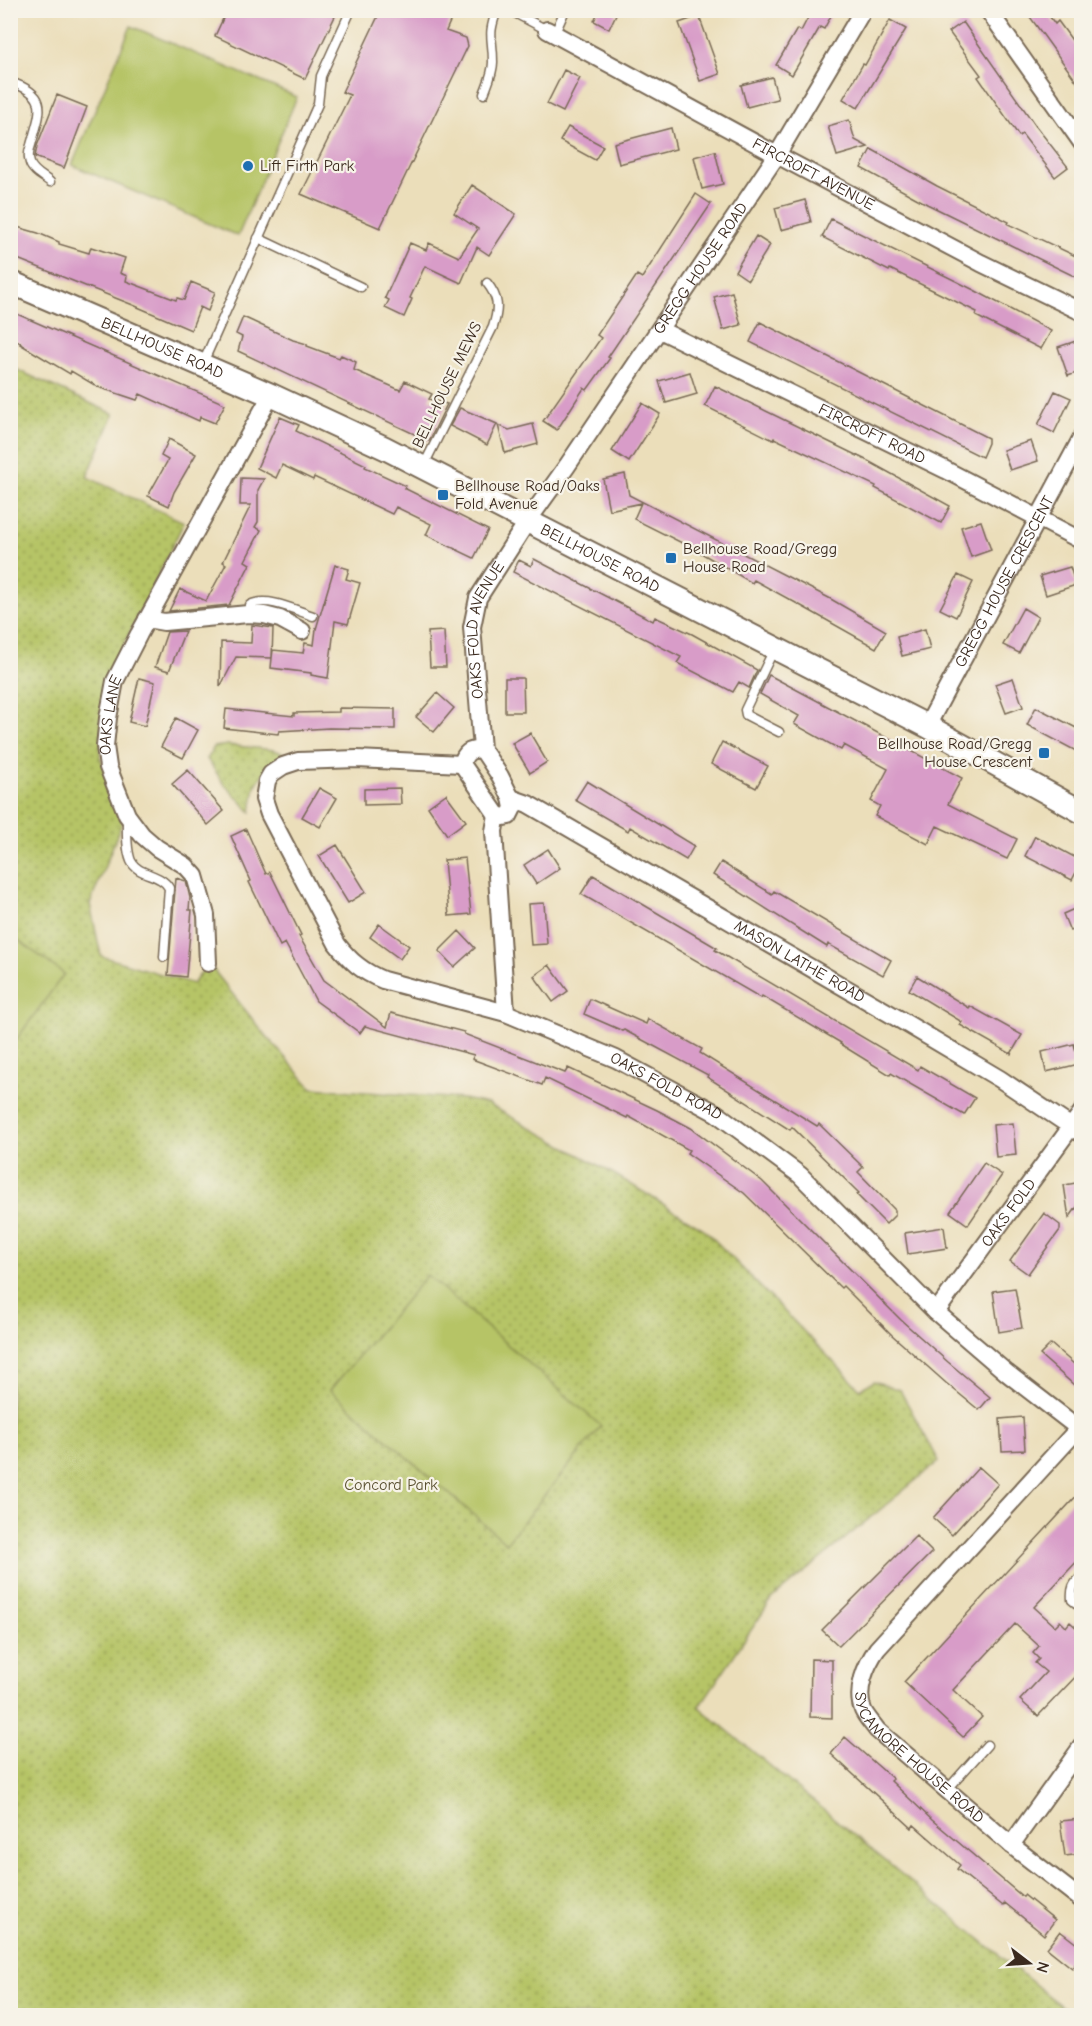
<svg xmlns="http://www.w3.org/2000/svg" width="1092" height="2026" viewBox="0 0 1092 2026" font-family="'Comic Neue',sans-serif">
<style>
.grass{fill:url(#grass-dots);stroke:#787742;stroke-width:1.5}
.garden{fill:#b6c466;stroke:#787742;stroke-width:1.5}
.building{fill:#d89cc8}
.lines{fill:none;stroke-linecap:round;stroke-linejoin:round}
.lane-casing{stroke:#796955;stroke-width:11}
.street-casing{stroke:#796955;stroke-width:20}
.secondary-casing{stroke:#796955;stroke-width:26}
.lane{stroke:#fff;stroke-width:8}
.street{stroke:#fff;stroke-width:16}
.secondary{stroke:#fff;stroke-width:22}
.poi-dot{fill:#1f6fb2;stroke:#f7f3e8;stroke-width:2}
.labels{text-anchor:middle;dominant-baseline:central;stroke-width:4.5;stroke-linejoin:round;paint-order:stroke}
.poi-label{font-size:16px;fill:#3b2a1e;stroke:#f7f3e8;text-anchor:start}
.street-label{font-size:16px;fill:#3b2a1e;stroke:#f7f3e8}
.park-label{font-size:16px;fill:#5a5030;stroke:#f7f3e8}
</style>
<defs>
<pattern id="grass-dots" width="8" height="8" patternUnits="userSpaceOnUse" patternTransform="scale(1.5)"><rect width="8" height="8" fill="#b6c466"/><path d="M2 2h.1M6 6h.1" fill="none" stroke="#959f53" stroke-width="1.8" stroke-linecap="round"/></pattern>
</defs>
<rect width="100%" height="100%" fill="#f7f3e8"/>
<filter id="ink" filterUnits="userSpaceOnUse"><feTurbulence type="fractalNoise" baseFrequency=".0167" numOctaves="2"/><feDisplacementMap in="SourceGraphic" scale="12" xChannelSelector="R" yChannelSelector="G"/><feConvolveMatrix kernelMatrix="1 2 1 2 8 2 1 2 1" color-interpolation-filters="sRGB"/></filter>
<filter id="wash" filterUnits="userSpaceOnUse"><feTurbulence type="fractalNoise" baseFrequency=".008" numOctaves="4" result="noise"/><feDisplacementMap in="SourceGraphic" scale="24" xChannelSelector="R" yChannelSelector="G"/><feGaussianBlur stdDeviation="1.35" result="paint"/><feColorMatrix in="noise" values="0 0 0 0 0 0 0 0 0 0 0 0 0 0 0 0 0 1.4 0 .05"/><feComposite in="paint" operator="in"/></filter>
<g filter="url(#wash)">
<rect width="100%" height="100%" fill="#ebdeba"/>
<!-- grass -->
<path class="grass" d="M11,367L114,414L87,477L184,522L105,683L100,756L122,823L90,904L101,956L193,984L208,963L261,1030L312,1088L464,1099L488,1104L614,1174L704,1229L860,1389L874,1381L900,1390L939,1461L772,1599L699,1707L1072,2015L11,2016Z
M228,745L274,750L291,756L270,763L255,786L251,812L224,784L207,759L214,747Z"/>
<!-- garden -->
<path class="garden" d="M131,26L297,97L238,236L72,165Z
M11,935L64,974L11,1047Z
M427,1275L601,1426L506,1543L330,1390Z"/>
<g id="blocks">
<!-- building -->
<path class="building" d="M227,10H338L305,79L215,36Z
M381,10H455L446,31L466,38L468,46L380,228L301,194L350,95L342,92Z
M599,10H618L609,29L594,21Z
M812,10H834L824,29L820,27L792,75L776,65L797,29L801,31Z
M1025,10H1045L1055,24L1058,21L1082,54V89Z
M699,16L720,74L700,81L679,23Z
M890,20L906,29L858,108L843,99L863,64L865,65Z
M963,22L1035,125L1068,167L1055,177L1022,134L1019,136L978,77L981,75L949,32Z
M564,70L580,78L563,112L547,104Z
M772,77L778,99L747,107L741,85Z
M57,95L87,107L64,168L35,157L37,146Z
M849,120L855,140L868,147L837,156L828,126Z
M568,127L603,146L595,160L560,141Z
M671,128L676,149L619,164L614,143Z
M871,149L937,186L1009,222L1008,224L1082,259V280L927,204L861,168Z
M715,151L723,184L702,189L694,157Z
M472,185L516,214L489,255L477,247L461,283L425,266L410,298L412,299L404,317L385,308L389,300L385,298L410,243L426,250L429,243L459,257L478,229L454,213Z
M696,194L711,204L608,357L610,358L587,390L584,388L557,430L543,421L601,338L597,335L637,275L642,278Z
M805,200L811,222L781,230L775,208Z
M831,219L974,290L1051,331L1041,349L976,316L977,312L890,269L889,271L822,237Z
M10,225L38,233L59,242V244L89,253L91,247L125,258L120,273L127,276L126,281L176,300L177,298L184,300L191,282L215,292L208,311L200,307L191,330L133,305L10,256Z
M756,236L770,245L748,280L735,271Z
M732,292L741,325L723,330L714,297Z
M10,311L225,404L215,423L200,417L199,421L140,394L137,400L98,387L71,371L70,374L20,344L21,343L10,338Z
M243,317L293,340L307,344V346L339,358L341,355L356,362L354,370L400,390L405,381L432,394L429,399L447,404L429,441L238,351L242,337L236,334Z
M760,322L988,438V443L982,457L750,342Z
M1076,341L1082,356V371L1068,376L1058,347Z
M690,372L697,394L666,403L659,381Z
M715,386L868,461L950,506L941,523L875,488L876,486L774,438L773,440L705,406Z
M1055,391L1071,398L1054,433L1038,425Z
M642,403L660,414L629,462L612,451Z
M460,408L497,424L487,445L450,426Z
M280,417L299,425L296,431L366,465L365,467L406,486L404,488L488,530L474,558L426,535L431,524L396,507L392,514L314,477L313,480L282,465L276,478L257,468Z
M533,424L538,444L505,453L498,425L509,430Z
M169,439L196,454L174,492L169,506L148,496L168,460L161,456Z
M1031,441L1038,461L1010,470L1003,450Z
M625,474L629,495L829,598L886,631L876,648L805,608L754,580L752,583L696,550L634,519L641,503L609,510L603,479Z
M241,478L264,479L258,490V522L255,527L261,530L245,561L250,564L229,605L169,611L180,589L206,601L226,564L223,562L251,505H240Z
M981,521L991,550L971,557L961,527Z
M534,559L653,621L655,617L692,634L757,670L749,688L739,682L733,692L677,663L681,657L513,572L519,560L531,566Z
M335,565L349,569L346,579L360,583L348,624L335,621L328,678L311,675V673L271,668L272,658L236,657L220,687L221,642L251,643L252,625L273,628L272,658L273,650L303,653L305,643L314,645L316,629Z
M1070,567L1076,585L1046,595L1040,576Z
M958,575L973,582L956,617L940,609Z
M1023,608L1038,617L1019,653L1003,645Z
M925,629L930,649L902,656L897,637Z
M185,631L169,671L155,667L167,632Z
M444,631L446,667H430L428,632Z
M769,675L962,778L948,804L1017,839L1007,859L937,826L928,844L875,816L880,806L871,801L888,769L844,745L841,750L794,724L799,716L760,694Z
M139,678L155,682L145,726L129,722Z
M505,678H523L524,712H505Z
M1013,678L1023,707L1006,713L995,684Z
M437,693L454,708L434,732L416,717Z
M1036,707L1082,731V740L1076,751L1027,725Z
M339,708L395,709V729L329,728L279,731L278,734L224,728L226,709L294,716V713L339,712Z
M176,718L198,730L183,758L161,747Z
M530,733L547,762L530,773L512,743Z
M722,742L768,766L756,788L711,764Z
M188,770L224,811L208,825L172,784Z
M587,781L694,846L686,860L630,827L628,831L575,800Z
M319,788L337,798L320,827L302,817Z
M400,788L401,804L364,805V789Z
M446,794L466,821L447,835L428,807Z
M246,829L266,874L270,872L301,935L299,936L324,980L387,1027L391,1013L464,1032V1034L565,1073L568,1068L657,1110L691,1128L762,1181L901,1320L948,1362L990,1397L979,1410L946,1383L892,1335L843,1286L841,1288L744,1193L687,1153L689,1150L628,1116L627,1118L545,1078L542,1085L472,1059L474,1055L365,1026L360,1033L316,1001L285,943L280,946L249,882L251,881L231,836Z
M1035,836L1082,861L1072,880L1025,856Z
M337,845L366,892L348,903L319,856Z
M548,849L560,868L536,884L524,865Z
M465,858L471,914L449,916L444,860Z
M721,862L772,894L774,891L891,960L883,975L828,944L827,947L713,875Z
M593,875L717,948L715,950L918,1070L920,1066L975,1098L964,1115L891,1073L890,1075L840,1044L841,1043L762,996L761,998L581,894Z
M176,878L186,881L190,898L189,910H192L186,977L168,975Z
M544,903L547,944L531,945L528,904Z
M1081,906V926L1070,931L1063,914Z
M379,924L409,946L400,959L370,937Z
M459,931L475,948L454,967L439,951Z
M549,965L568,991L553,1002L534,976Z
M917,976L969,1008L970,1006L1022,1035L1011,1054L960,1025L962,1022L909,990Z
M590,999L646,1024L648,1019L702,1049L700,1053L817,1126L819,1124L863,1167L858,1172L895,1210V1215L886,1224L857,1195L859,1193L792,1127L790,1130L707,1077L708,1075L624,1030L623,1031L584,1014Z
M1074,1044L1079,1064L1046,1072L1042,1052Z
M1013,1123L1016,1155L996,1157L993,1125Z
M984,1163L1002,1175L968,1225L950,1212Z
M1082,1182V1200L1069,1218L1064,1185Z
M1044,1213L1060,1225V1230L1028,1274L1010,1261Z
M944,1227L947,1248L908,1254L905,1233Z
M1015,1288L1022,1328L999,1332L993,1291Z
M1051,1344L1082,1371V1392L1040,1355Z
M1023,1417L1025,1450L1002,1451L1000,1419Z
M979,1467L998,1484L952,1535L933,1518Z
M1082,1490V1556L1034,1607L1055,1626L1060,1621L1066,1627L1070,1622L1082,1633V1670L1038,1716L1020,1700L1046,1672L1035,1663L1039,1659L1033,1653L1039,1646L1015,1624L953,1690L982,1717L963,1737L904,1682Z
M916,1536L932,1552L839,1646L822,1630Z
M811,1659L832,1660V1718L810,1717Z
M845,1737L893,1779L891,1781L932,1820L1023,1897L1024,1895L1055,1920L1044,1935L1005,1903L1003,1906L957,1869L960,1865L914,1825L912,1828L831,1754Z
M1082,1819V1854L1065,1856L1060,1821Z
M1060,1931L1082,1948V1956L1072,1968L1047,1948Z"/>
</g>
</g>
<g filter="url(#ink)">
<use href="#blocks" fill-opacity="0" stroke="#796955" stroke-width="1.5"/>
<g class="lines">
<defs>
<path id="lane" d="M509,10L547,30
M555,33L565,10
M10,82C51,95 40,112 31,145C29,150 28,157 30,163C32,171 44,177 50,182
M484,94C488,83 493,73 493,62C493,36 487,37 497,10
M258,238L361,287
M203,363L318,104L321,76L351,10
M423,467L493,327C499,308 499,298 487,283
M248,614L250,605C268,596 295,610 313,616
M774,649L745,710L746,715L779,732
M127,818C127,831 126,849 131,861C138,876 161,873 169,888L164,957
M1082,1576C1073,1584 1071,1588 1072,1600L1082,1608
M947,1790L987,1745"/>
<g id="street">
<path d="M988,10L1082,143"/>
<path id="s1" d="M547,30L777,155L981,263L1082,312"/>
<path id="s2" d="M660,330L946,470L1082,541"/>
<path d="M147,619L164,622L248,614L264,615L280,619L302,631"/>
<path id="s3" d="M927,726L1082,437"/>
<path id="s4" d="M482,749C469,750 465,752 462,764L497,815L504,817L509,816L513,808L511,798L500,776L482,749L472,627L478,598L527,522L567,466L777,155L863,10"/>
<path id="s5" d="M462,764L357,759L298,761L283,766L271,774L267,781L264,799L269,814L337,944C350,961 363,972 383,980L506,1013L616,1059L716,1113L800,1175L936,1312L1007,1373L1082,1431"/>
<path id="s6" d="M511,798L528,804L904,1022L1000,1079L1082,1134"/>
<path d="M497,815L494,831L506,1013"/>
<path id="s7" d="M208,963L206,915L195,876L186,866L157,848L142,835L127,815L108,767L105,746L108,718L115,681L139,634L271,395"/>
<path id="s8" d="M936,1312L1082,1112"/>
<path id="s9" d="M1078,1429L877,1649C866,1665 855,1690 863,1710C866,1717 873,1724 877,1730L1011,1845L1082,1900"/>
<path d="M1011,1845L1082,1746"/>
</g>
<g id="secondary">
<path id="s10" d="M10,282L271,395L385,448L927,726L1082,812"/>
</g>
</defs>
<!-- lane casing -->
<use href="#lane" class="lane-casing"/>
<!-- street casing -->
<use href="#street" class="street-casing"/>
<!-- secondary casing -->
<use href="#secondary" class="secondary-casing"/>
<!-- lane -->
<use href="#lane" class="lane"/>
<!-- street -->
<use href="#street" class="street"/>
<!-- secondary -->
<use href="#secondary" class="secondary"/>
</g>
</g>
<!-- markers -->
<g class="poi-dot">
<circle cx="248" cy="166" r="6"/>
<rect x="437" y="489" width="12" height="12" rx="3"/>
<rect x="665" y="552" width="12" height="12" rx="3"/>
<rect x="1038" y="747" width="12" height="12" rx="3"/>
</g>
<g class="labels">
<!-- poi labels -->
<g class="poi-label">
<text x="260" y="166">Lift Firth Park</text>
<text x="455" y="486">Bellhouse Road/Oaks<tspan x="455" dy="18">Fold Avenue</tspan></text>
<text x="683" y="549">Bellhouse Road/Gregg<tspan x="683" dy="18">House Road</tspan></text>
<text x="1032" y="744" text-anchor="end">Bellhouse Road/Gregg<tspan x="1032" dy="18">House Crescent</tspan></text>
</g>
<!-- street labels -->
<g class="street-label">
<text stroke="none"><textPath href="#s1" startOffset="303">FIRCROFT AVENUE</textPath></text>
<text stroke="none"><textPath href="#s4" startOffset="728">GREGG HOUSE ROAD</textPath></text>
<text stroke="none"><textPath href="#s10" startOffset="166">BELLHOUSE ROAD</textPath></text>
<text transform="translate(447 385) rotate(-64)">BELLHOUSE MEWS</text>
<text stroke="none"><textPath href="#s2" startOffset="236">FIRCROFT ROAD</textPath></text>
<text stroke="none"><textPath href="#s10" startOffset="652">BELLHOUSE ROAD</textPath></text>
<text stroke="none"><textPath href="#s3" startOffset="164">GREGG HOUSE CRESCENT</textPath></text>
<text stroke="none"><textPath href="#s4" startOffset="300">OAKS FOLD AVENUE</textPath></text>
<text stroke="none"><textPath href="#s7" startOffset="285">OAKS LANE</textPath></text>
<text stroke="none"><textPath href="#s6" startOffset="332">MASON LATHE ROAD</textPath></text>
<text stroke="none"><textPath href="#s5" startOffset="746">OAKS FOLD ROAD</textPath></text>
<text stroke="none"><textPath href="#s8" startOffset="123">OAKS FOLD</textPath></text>
<text stroke="none"><textPath href="#s9" startOffset="435">SYCAMORE HOUSE ROAD</textPath></text>
</g>
<!-- park labels -->
<g class="park-label">
<text x="391" y="1485">Concord Park</text>
</g>
</g>
<!-- margin -->
<rect width="1092" height="2026" fill="none" stroke="#f7f3e8" stroke-width="36"/>
<!-- north arrow -->
<g transform="translate(1029 1963) rotate(107)" stroke="#f7f3e8" stroke-width="4.5" paint-order="stroke">
<path d="M0-4.5L10 22L0 15L-10 22Z" fill="#3b2a1e"/>
<text y="-9" font-size="16" font-weight="bold" text-anchor="middle" fill="#3b2a1e">N</text>
</g>
</svg>
